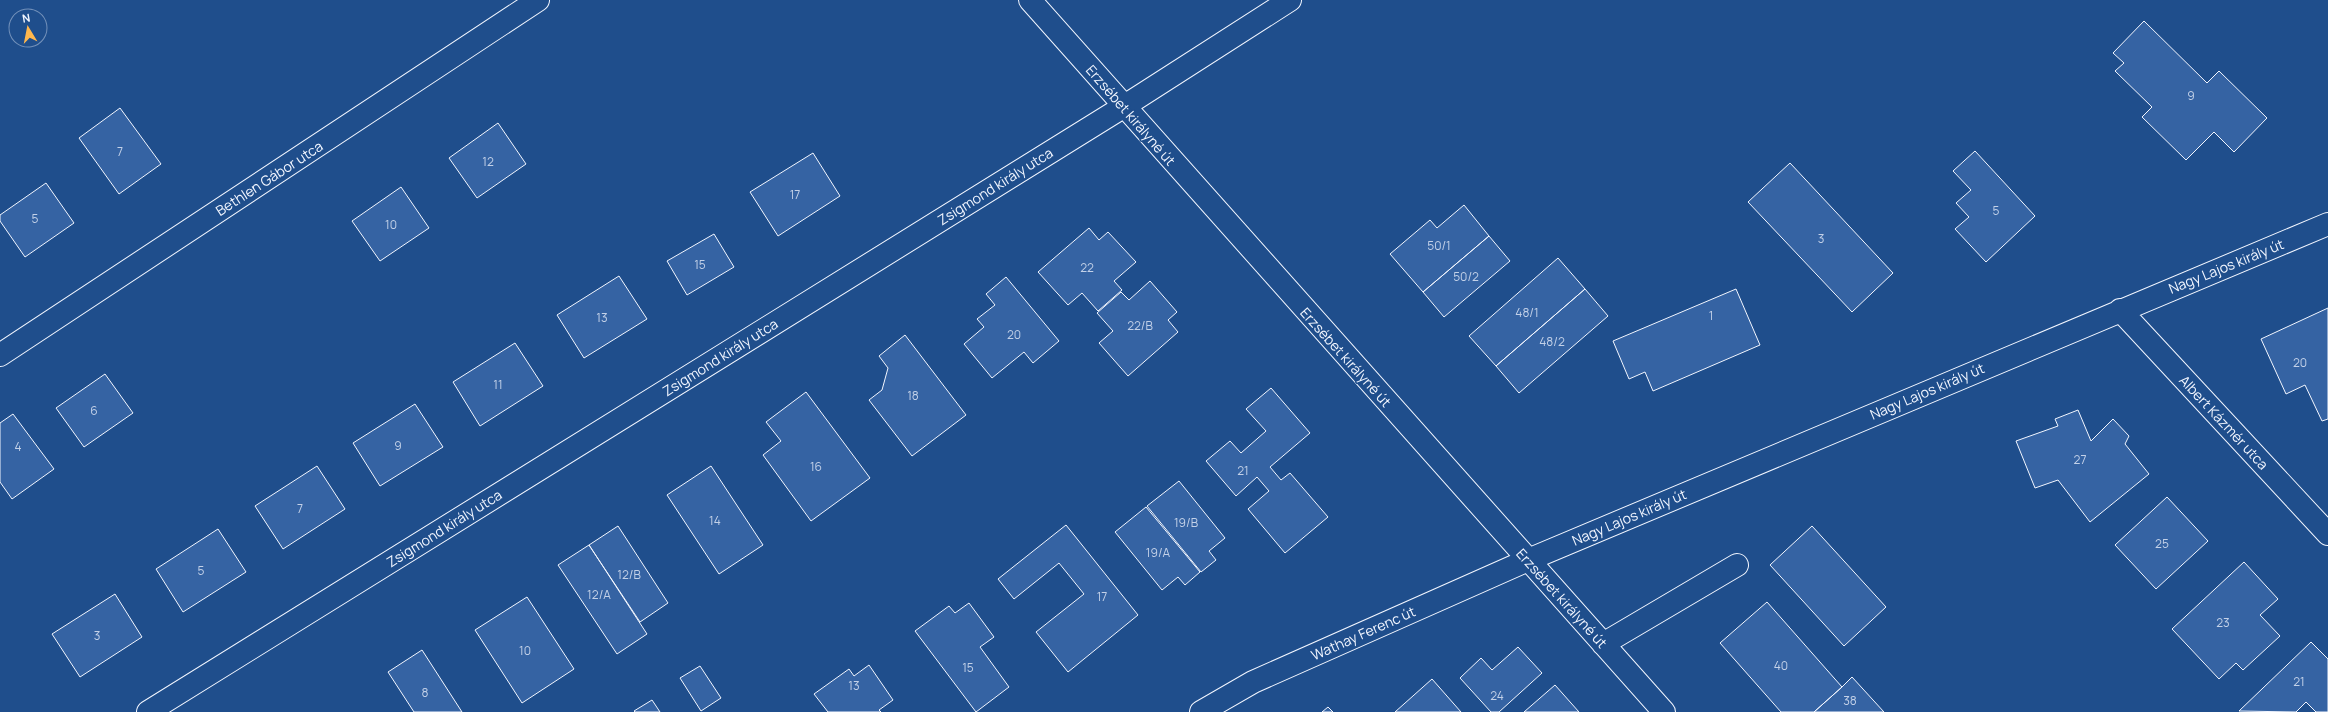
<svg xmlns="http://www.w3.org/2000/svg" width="2328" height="712" viewBox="0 0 2328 712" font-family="Manrope,sans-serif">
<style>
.building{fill:#3563a3;stroke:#f2f6ff}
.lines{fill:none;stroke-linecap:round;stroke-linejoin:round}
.minor-casing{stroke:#f2f6ff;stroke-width:24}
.minor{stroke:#1f4e8c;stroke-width:22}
.labels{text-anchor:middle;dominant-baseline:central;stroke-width:3;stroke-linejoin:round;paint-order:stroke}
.number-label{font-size:12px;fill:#c3d1e8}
.street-label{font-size:14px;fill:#f2f6ff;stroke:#1f4e8c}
</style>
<rect width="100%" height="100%" fill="#1f4e8c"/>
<!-- building -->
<path class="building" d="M2144,21L2207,83L2219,71L2267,118L2234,152L2214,132L2186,160L2142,117L2152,107L2115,71L2124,63L2113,53Z
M120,108L161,164L119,194L79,138Z
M498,123L526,164L477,198L449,158Z
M1975,151L2035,216L1986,262L1955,229L1969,217L1956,203L1971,190L1953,171Z
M813,153L840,196L778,236L750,192Z
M1790,163L1893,273L1852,312L1748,202Z
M46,183L74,223L25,257L0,221V215Z
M401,187L429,228L380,261L352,221Z
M1464,205L1489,236L1423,292L1390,254L1430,220L1437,228Z
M1089,228L1099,240L1108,232L1136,262L1114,281L1122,290L1098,311L1082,293L1068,305L1038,272Z
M714,234L734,267L687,295L667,261Z
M1489,236L1510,261L1444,317L1423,292Z
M1558,258L1585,289L1496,366L1469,336Z
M619,276L647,319L584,358L557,315Z
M1006,277L1059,341L1033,363L1024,352L992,378L964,344L984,327L977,319L995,305L986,294Z
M1150,281L1177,312L1168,320L1178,332L1128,376L1099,343L1113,331L1097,313L1121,292L1129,300Z
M1585,289L1608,316L1519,393L1496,366Z
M1736,289L1760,345L1653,391L1645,372L1629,379L1613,341Z
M2328,308V419L2322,421L2305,385L2286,394L2261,339Z
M905,335L966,415L912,456L869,400L882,390L888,368L879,356Z
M515,343L543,386L480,426L453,382Z
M105,374L133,413L84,447L56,408Z
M1271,388L1310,433L1270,467L1281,480L1290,473L1328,517L1285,553L1248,509L1269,491L1257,477L1236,496L1206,461L1230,441L1241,453L1266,431L1246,409Z
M806,392L870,478L811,521L763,455L781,441L766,422Z
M415,404L443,447L380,486L353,443Z
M2078,410L2091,441L2113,419L2129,436L2125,444L2149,474L2090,522L2058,480L2035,488L2016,441L2058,426L2055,419Z
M13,414L54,469L12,499L0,482V423Z
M317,466L345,509L283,549L255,506Z
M711,466L763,545L719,574L667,495Z
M1179,481L1225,538L1209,551L1216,560L1201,572L1147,506Z
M2167,497L2208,541L2156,589L2115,545Z
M1146,507L1200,572L1185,585L1178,577L1162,590L1115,532Z
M1066,525L1138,615L1068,672L1036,632L1084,594L1059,563L1014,599L998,579Z
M618,526L668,603L640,622L589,545Z
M1812,526L1886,607L1844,646L1770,565Z
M218,529L246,572L183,612L156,569Z
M589,545L647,634L617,654L558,565Z
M2244,562L2278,599L2260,615L2280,636L2243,670L2236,663L2219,679L2172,629Z
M115,594L142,637L80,677L52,634Z
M527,597L574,669L522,703L475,630Z
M1767,602L1842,687L1814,712H1781L1720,643Z
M969,603L994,637L980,647L1009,687L976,712L915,631L949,606L955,613Z
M2311,642L2328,659V712H2316L2306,702L2296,712L2239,711Z
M1518,647L1542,673L1499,712H1491L1460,678L1481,658L1492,670Z
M422,650L462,712H414L388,672Z
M869,665L893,700L879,710L881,712H828L814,694L849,669L854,676Z
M700,666L721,698L701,711L680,678Z
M1852,677L1884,712H1814L1842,687Z
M1432,679L1461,712H1395Z
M1555,685L1579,712H1524Z
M652,700L660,712H635L634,711Z
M1328,707L1333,712H1322Z"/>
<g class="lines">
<defs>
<path id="minor" d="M1030,0L1664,712
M2120,310L2328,534
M0,355L538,0
M1603,644L1737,565
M148,712L1123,107L1290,0
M1201,712L1253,682L1528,560L2328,224"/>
</defs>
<!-- minor casing -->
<use href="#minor" class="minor-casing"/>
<!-- minor -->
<use href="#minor" class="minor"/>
</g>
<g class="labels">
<!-- number labels -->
<g class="number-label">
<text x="2191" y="95">9</text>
<text x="120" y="151">7</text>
<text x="488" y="161">12</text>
<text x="795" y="194">17</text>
<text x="1996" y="210">5</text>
<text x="35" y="218">5</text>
<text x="391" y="224">10</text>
<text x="1821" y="238">3</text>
<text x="1439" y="245">50/1</text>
<text x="700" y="264">15</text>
<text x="1087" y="267">22</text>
<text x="1466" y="276">50/2</text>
<text x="1527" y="312">48/1</text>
<text x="1711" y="315">1</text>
<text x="602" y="317">13</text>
<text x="1140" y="325">22/B</text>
<text x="1014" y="334">20</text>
<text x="1552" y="341">48/2</text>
<text x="2300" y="362">20</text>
<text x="498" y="384">11</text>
<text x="913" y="395">18</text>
<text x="94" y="410">6</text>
<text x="398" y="445">9</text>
<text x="18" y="446">4</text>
<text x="2080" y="459">27</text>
<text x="816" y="466">16</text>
<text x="1243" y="470">21</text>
<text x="300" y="508">7</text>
<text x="715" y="520">14</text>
<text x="1186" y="522">19/B</text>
<text x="2162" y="543">25</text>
<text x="1158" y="552">19/A</text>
<text x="201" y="570">5</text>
<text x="629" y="574">12/B</text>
<text x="599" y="594">12/A</text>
<text x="1102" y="596">17</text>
<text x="2223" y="622">23</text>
<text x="97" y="635">3</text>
<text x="525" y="650">10</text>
<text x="1781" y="665">40</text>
<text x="968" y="667">15</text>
<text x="2299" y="681">21</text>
<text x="854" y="685">13</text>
<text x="425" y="692">8</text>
<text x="1497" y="695">24</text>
<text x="1850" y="700">38</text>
</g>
<!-- street labels -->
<g class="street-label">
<text transform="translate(1131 115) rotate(49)">Erzsébet királyné út</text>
<text transform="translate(269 178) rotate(-33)">Bethlen Gábor utca</text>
<text transform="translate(995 186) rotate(-32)">Zsigmond király utca</text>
<text transform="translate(2226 266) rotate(-22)">Nagy Lajos király út</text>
<text transform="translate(720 357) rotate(-32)">Zsigmond király utca</text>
<text transform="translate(1346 357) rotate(48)">Erzsébet királyné út</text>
<text transform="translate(1927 391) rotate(-23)">Nagy Lajos király út</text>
<text transform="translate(2224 422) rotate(47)">Albert Kázmér utca</text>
<text transform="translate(1629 517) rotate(-23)">Nagy Lajos király út</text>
<text transform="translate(444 528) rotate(-32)">Zsigmond király utca</text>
<text transform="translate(1562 598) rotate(48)">Erzsébet királyné út</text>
<text transform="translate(1363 633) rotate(-24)">Wathay Ferenc út</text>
</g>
</g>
<!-- north arrow -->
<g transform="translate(28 28) rotate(350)"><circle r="19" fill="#1f4e8c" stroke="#7391ba"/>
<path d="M0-3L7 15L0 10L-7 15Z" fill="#ffb74d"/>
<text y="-6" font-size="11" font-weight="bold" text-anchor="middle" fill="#f2f6ff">N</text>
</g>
</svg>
